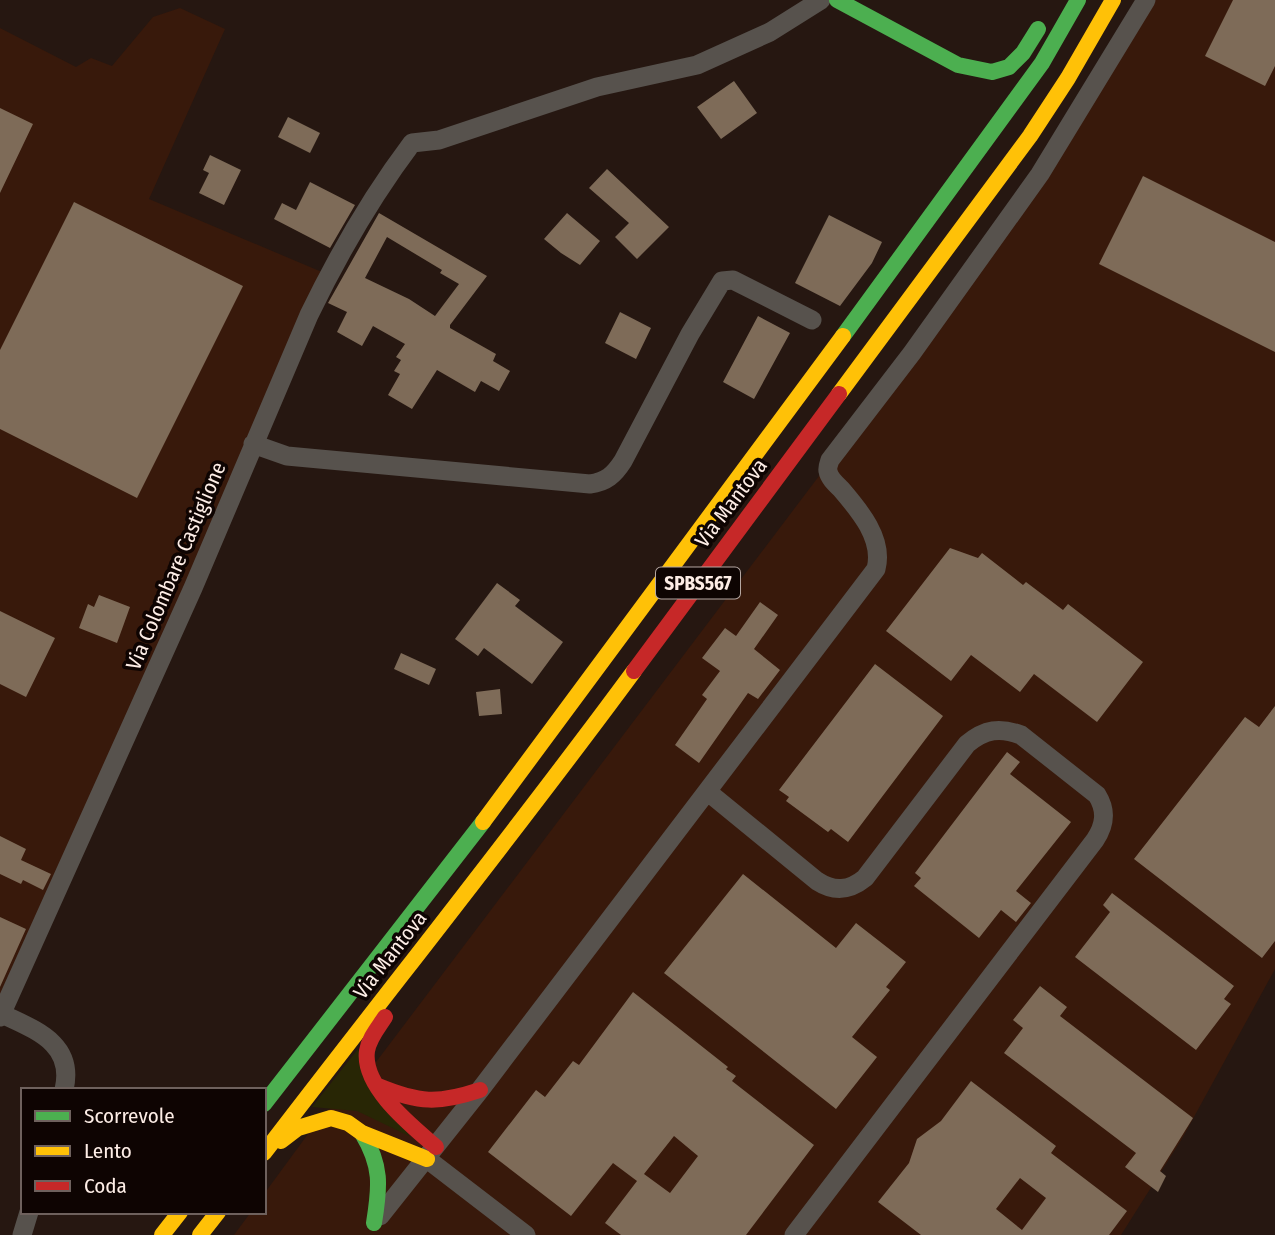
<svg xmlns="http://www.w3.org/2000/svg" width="1275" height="1235" viewBox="0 0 1275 1235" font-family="'Fira Sans Condensed',sans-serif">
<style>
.built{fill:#38190b}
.green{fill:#282605}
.building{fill:#7e6b58;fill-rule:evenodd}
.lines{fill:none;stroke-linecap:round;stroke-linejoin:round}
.street{stroke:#57524d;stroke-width:19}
.fast{stroke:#4caf50;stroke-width:16}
.slow{stroke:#ffc107;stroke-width:16}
.jam{stroke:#c62828;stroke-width:16}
.labels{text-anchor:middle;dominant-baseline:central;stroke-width:7;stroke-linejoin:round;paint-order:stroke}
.shield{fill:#0e0402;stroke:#b5a7a2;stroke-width:2}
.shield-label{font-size:19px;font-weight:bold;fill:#fdede6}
.street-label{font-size:21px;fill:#fdede6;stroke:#0e0402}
</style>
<rect width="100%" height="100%" fill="#261711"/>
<!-- built -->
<path class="built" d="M1146,0H1275V969L1183,1137L1121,1235H234L251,1212H264V1194L319,1119L370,1070L912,353Z
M180,8L225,29L149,199L329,275L0,1017V28L76,67L91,58L112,66L153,17Z"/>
<!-- green -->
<path class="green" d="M358,1049L409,1136L357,1111L312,1107Z"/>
<!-- building -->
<path class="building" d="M1233,0H1275V66L1265,86L1205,56Z
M734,81L757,113L721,139L697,107Z
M0,108L33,124L0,193Z
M288,117L320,133L310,153L278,137Z
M210,155L241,170L224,205L199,193L209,173L203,170Z
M607,169L669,227L637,259L615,237L629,223L589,188Z
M1143,176L1275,242V352L1099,264Z
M310,182L355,205L330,248L274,219L282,203L296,210Z
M74,202L243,286L137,498L0,429V350Z
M379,213L487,276L450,325V328L496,354L493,361L510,371L499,391L481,381L475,392L437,370L412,409L388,395L400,374L394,371L401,360L396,357L405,344L373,326L362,346L337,332L347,312L328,303ZM387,237L442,270L440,273L459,284L435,316L409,299L365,278Z
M567,213L600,241L580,265L561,253L544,239Z
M829,215L882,242L872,263L840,306L795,283Z
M620,312L651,328L636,359L605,343Z
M758,316L790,333L754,399L723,382Z
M950,548L978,558L982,553L1023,585L1026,582L1063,610L1068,604L1143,662L1097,722L1034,674L1020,692L971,655L951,681L886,631Z
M497,583L520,600L515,606L563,642L532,684L484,648L478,656L455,639Z
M99,595L130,607L117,643L79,628L88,604L94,607Z
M760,602L778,615L754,649L780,670L758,699L748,693L699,763L675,745L707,699L702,695L720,671L702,658L725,628L736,636Z
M0,611L55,638L26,697L0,684Z
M401,653L436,669L429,685L394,669Z
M875,664L943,716L848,842L831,829L828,832L786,801L789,797L779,790Z
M500,689L502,714L479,716L476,692Z
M1275,706V941L1262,958L1134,859L1245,717L1259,727Z
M1007,752L1020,762L1010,774L1071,822L1016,891L1031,903L1016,922L1001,910L979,938L914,886L921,878L915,873Z
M0,836L26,849L21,860L51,874L43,890L23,880L21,884L0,874Z
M743,874L836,948L856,923L906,962L886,987L890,990L852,1037L877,1057L836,1109L664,973Z
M1112,893L1234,986L1224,999L1231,1004L1196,1050L1075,957L1110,912L1103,905Z
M0,917L26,929L0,987Z
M1040,986L1067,1007L1060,1016L1193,1118L1160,1171L1166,1176L1158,1192L1125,1167L1136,1153L1004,1053L1023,1028L1013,1020Z
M633,992L728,1067L726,1069L736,1076L732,1081L814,1145L746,1235H621L605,1223L637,1181L613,1163L571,1216L488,1152L536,1090L545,1097L573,1061L579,1065ZM674,1136L698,1156L670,1193L644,1174Z
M971,1081L1056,1146L1051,1153L1127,1211L1109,1235H921L878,1202L909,1163L917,1139L941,1121ZM1020,1178L1046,1198L1022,1230L996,1209Z"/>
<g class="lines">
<!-- street -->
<path class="street" d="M253,444L287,456L590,484C606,482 614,475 623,461L690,334L722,281L733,280L812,320
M708,792L817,881C834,892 849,891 865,878L967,744C985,729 1000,727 1021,735L1097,795C1107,811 1105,825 1095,840L794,1235
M2,1014C35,1030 75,1043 64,1090
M0,1017L193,588L309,315C338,255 372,196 412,143L439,140L597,87L697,65L770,32L821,0
M427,1159L526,1235
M380,1216L480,1090L876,569C884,539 859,510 841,489C836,484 829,478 828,471C827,468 829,463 830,460L912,353L1040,174L1146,0
M22,1235L29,1212"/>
<!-- fast -->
<path class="fast" d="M837,0L958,65L992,72L1009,67L1023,53L1038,29
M843,336L1042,63L1078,0
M264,1104L483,822
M362,1133C382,1166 380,1186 374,1223"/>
<!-- slow -->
<path class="slow" d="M839,394L1030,136L1068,78L1113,0
M483,822L843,336
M281,1141L298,1128L331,1118L348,1123L362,1133L427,1159
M264,1153C387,992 514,834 634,671
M162,1235L180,1212
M200,1235L218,1212"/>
<!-- jam -->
<path class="jam" d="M634,671L839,394
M385,1017C378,1028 369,1038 367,1051C362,1087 412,1126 436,1147
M378,1086C419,1103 438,1104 480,1090"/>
</g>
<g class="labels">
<!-- shield labels -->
<rect class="shield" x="656" y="567.5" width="84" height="31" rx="5"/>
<g class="shield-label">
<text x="698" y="583">SPBS567</text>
</g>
<!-- street labels -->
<g class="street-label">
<text transform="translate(731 503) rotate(-53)">Via Mantova</text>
<text transform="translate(176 566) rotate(-67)">Via Colombare Castiglione</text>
<text transform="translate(390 955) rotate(-52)">Via Mantova</text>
</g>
</g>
<!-- legend -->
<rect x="21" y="1088" width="245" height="126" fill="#0e0402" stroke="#6e615d" stroke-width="2"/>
<rect x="35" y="1111" width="35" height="10" fill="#4caf50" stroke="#6e615d" stroke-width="2"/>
<text x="84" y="1123" font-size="21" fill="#fdede6">Scorrevole</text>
<rect x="35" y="1146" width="35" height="10" fill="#ffc107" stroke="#6e615d" stroke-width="2"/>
<text x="84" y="1158" font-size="21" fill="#fdede6">Lento</text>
<rect x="35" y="1181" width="35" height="10" fill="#c62828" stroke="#6e615d" stroke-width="2"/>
<text x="84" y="1193" font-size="21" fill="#fdede6">Coda</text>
</svg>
